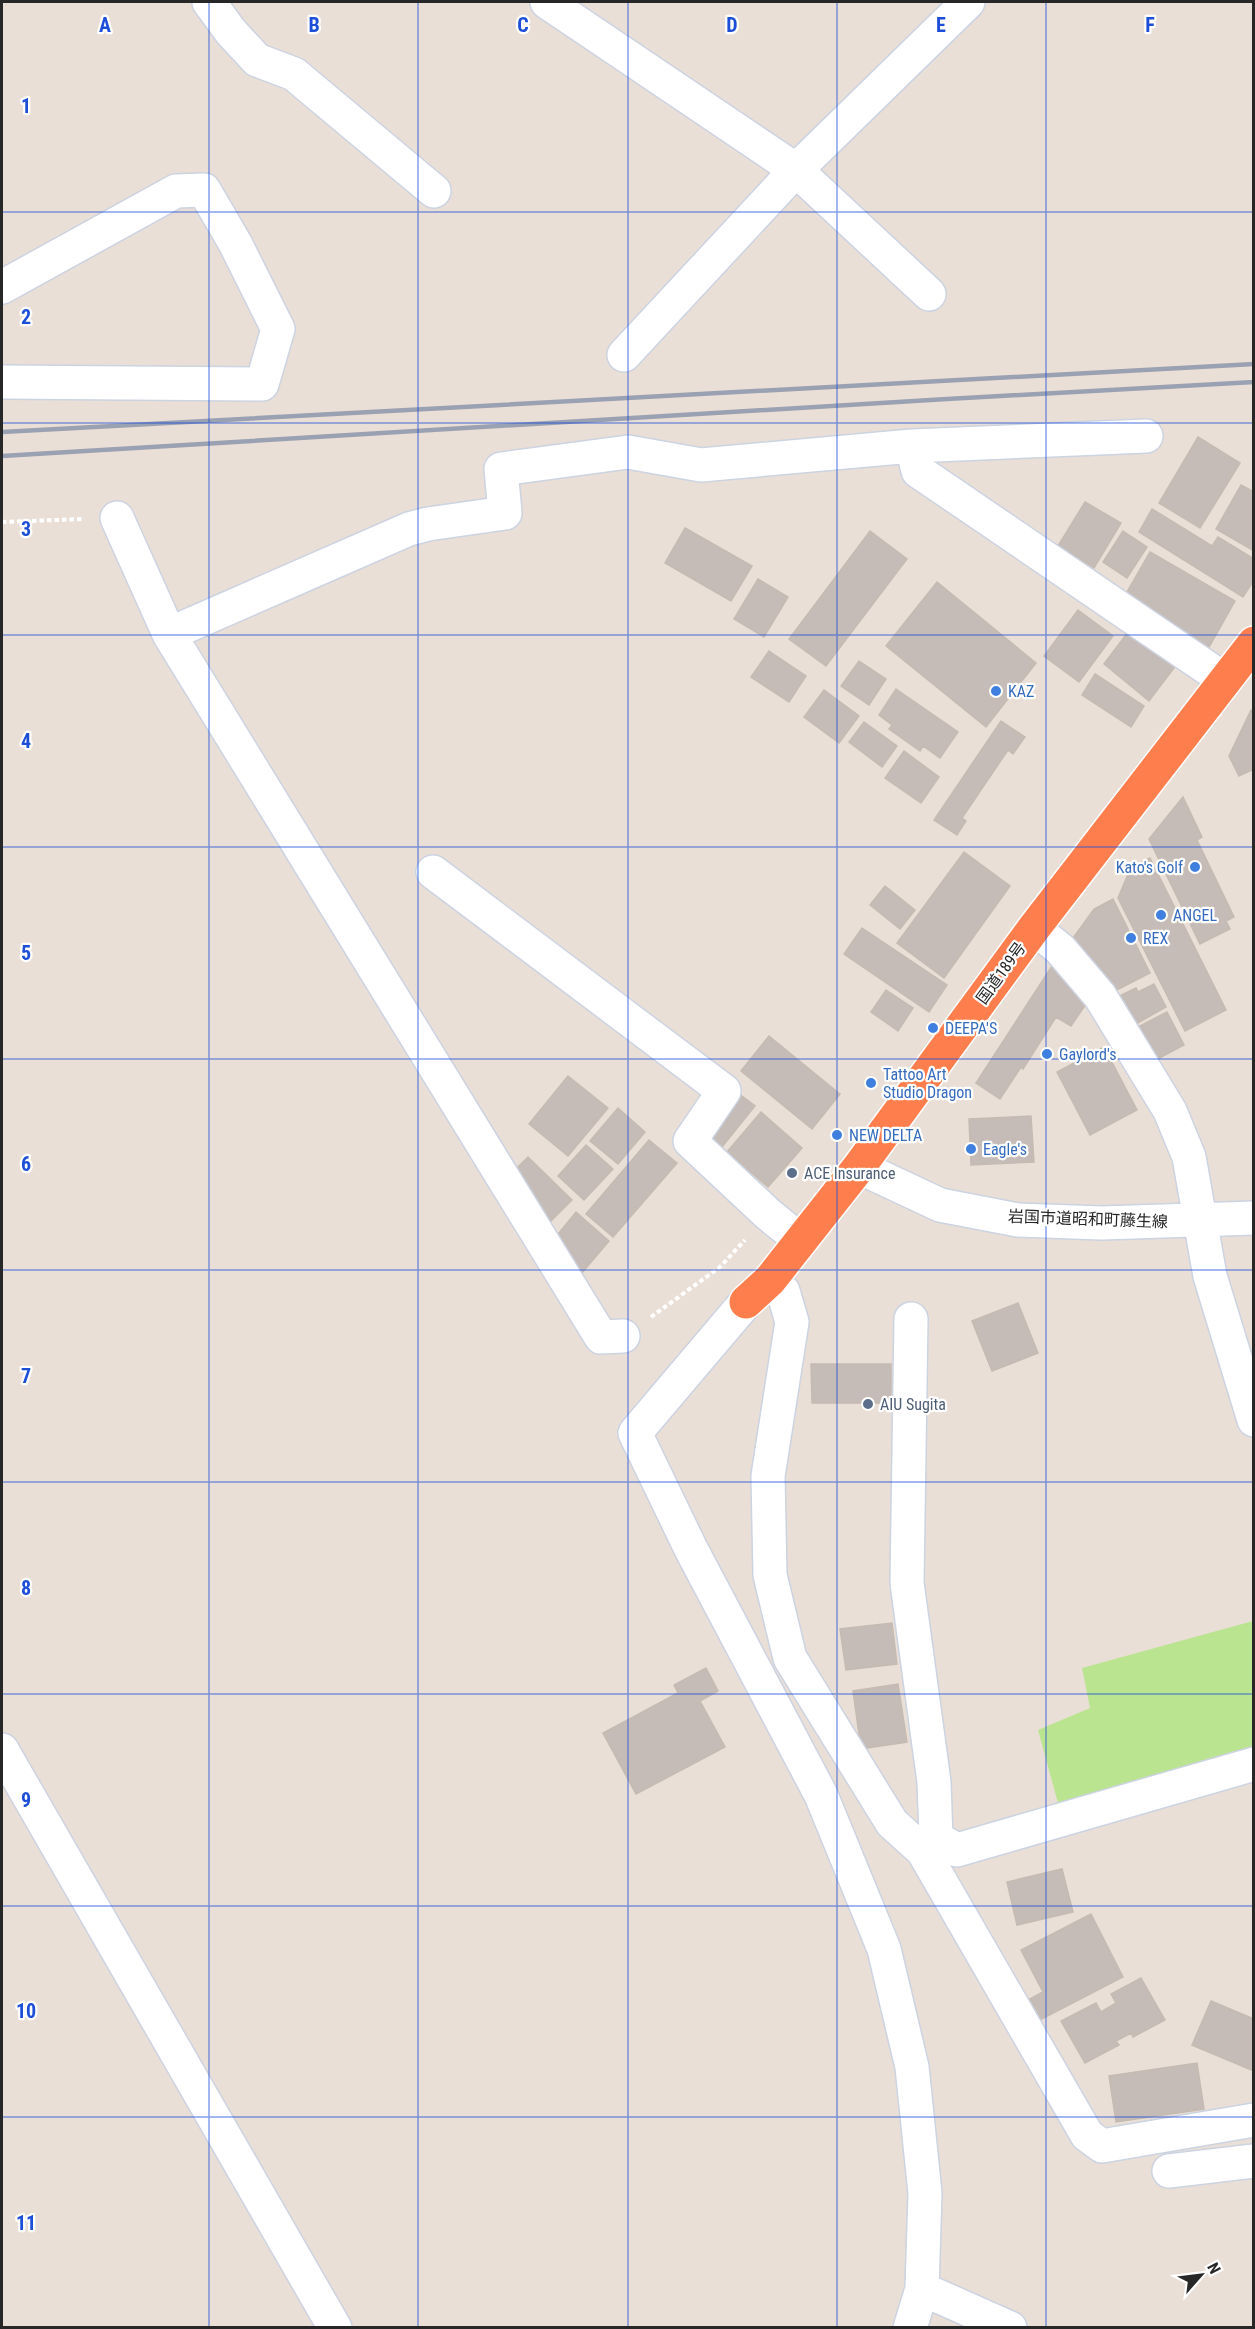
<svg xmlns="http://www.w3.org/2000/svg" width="1255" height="2329" viewBox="0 0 1255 2329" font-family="'Roboto Condensed','Noto Sans JP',sans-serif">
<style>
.green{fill:#bae490}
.building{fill:#c5bcb7;stroke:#c5bbb1;stroke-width:1.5}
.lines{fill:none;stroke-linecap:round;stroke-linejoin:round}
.minor-casing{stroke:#ccd3e1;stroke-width:36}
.highway-casing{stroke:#fff;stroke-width:36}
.path{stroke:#fff;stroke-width:4;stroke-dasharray:4.5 3;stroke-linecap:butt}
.minor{stroke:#fff;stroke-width:33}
.highway{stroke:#ff7e4d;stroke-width:33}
.rail{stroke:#9aa1b2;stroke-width:4.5}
.grid{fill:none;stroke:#1d4ed8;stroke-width:1.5;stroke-opacity:0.55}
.shop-dot{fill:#3f7fe0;stroke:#fff;stroke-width:2}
.service-dot{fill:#5c6f8a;stroke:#fff;stroke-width:2}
.labels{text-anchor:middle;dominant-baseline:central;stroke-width:4.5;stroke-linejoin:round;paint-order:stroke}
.shop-label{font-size:16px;fill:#366cbe;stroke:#fff;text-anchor:start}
.street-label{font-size:16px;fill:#272727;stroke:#fff}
.service-label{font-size:16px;fill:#4e5e75;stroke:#fff;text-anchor:start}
.grid-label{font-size:20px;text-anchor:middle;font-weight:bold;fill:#1d4ed8;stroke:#fff;stroke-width:4.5;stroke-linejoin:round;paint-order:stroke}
</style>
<rect width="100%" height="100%" fill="#eadfd7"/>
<!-- green -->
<path class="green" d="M1253,1621V1746L1058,1803L1038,1730L1090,1708L1082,1668Z"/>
<!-- building -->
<path class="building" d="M1198,437L1240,463L1200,528L1159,503Z
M1241,485L1254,492V551L1216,529Z
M1085,502L1121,523L1094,568L1058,546Z
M1152,509L1212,546L1218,537L1254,559V580L1243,597L1139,532Z
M685,528L752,566L731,601L665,563Z
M870,531L907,559L826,666L789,639Z
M1123,531L1147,547L1127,578L1103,562Z
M1150,552L1235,601L1208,649L1123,599Z
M758,579L788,597L764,637L734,619Z
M937,582L1036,663L986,727L886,646Z
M1078,610L1113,636L1079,682L1044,656Z
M1128,632L1174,668L1149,701L1104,664Z
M769,651L806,676L789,702L751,677Z
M859,661L886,679L869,705L841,686Z
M1095,674L1144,706L1131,727L1082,695Z
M896,689L958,732L940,758L923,746L920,751L889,729L892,725L879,715Z
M824,690L859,716L839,743L804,717Z
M1251,710L1254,713V769L1239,776L1229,756Z
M1001,721L1025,737L1013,754L1008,750L962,818L966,821L957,835L934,820Z
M864,722L897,746L882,767L849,742Z
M904,751L939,777L921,803L885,778Z
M1183,797L1202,837L1197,840L1234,917L1226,921L1230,929L1200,944L1149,839Z
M964,852L1010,886L944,978L897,943Z
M1150,858L1226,1010L1185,1031L1118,898L1131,867Z
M885,886L915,910L900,929L870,905Z
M1113,899L1150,973L1105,996L1068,945L1094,909Z
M862,928L947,985L929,1012L844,954Z
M1052,966L1088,1001L1071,1026L1056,1017L1023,1069L1021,1067L1000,1099L976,1083Z
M1154,984L1166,1007L1127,1029L1111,1000L1136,988L1138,992Z
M886,990L913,1008L898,1031L871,1012Z
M1167,1012L1184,1045L1154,1061L1136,1028Z
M769,1036L840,1094L812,1129L741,1071Z
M1104,1047L1137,1110L1090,1135L1057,1072Z
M568,1076L608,1108L568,1156L529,1124Z
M734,1090L755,1106L722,1147L702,1131Z
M618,1108L645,1132L618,1164L590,1141Z
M761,1112L802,1148L768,1187L727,1152Z
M1031,1116L1034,1162L971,1165L969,1119Z
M649,1140L677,1163L613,1237L586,1214Z
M586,1145L613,1169L584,1200L558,1176Z
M528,1157L572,1200L551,1221L524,1194L512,1173Z
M576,1212L609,1241L581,1274L559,1254L566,1247L555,1238Z
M1018,1303L1038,1353L992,1371L972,1321Z
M811,1364H891V1403H812Z
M892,1623L897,1664L846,1670L840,1629Z
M706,1668L718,1691L700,1701L725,1747L636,1794L603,1733L678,1693L674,1685Z
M898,1684L907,1742L861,1749L853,1691Z
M1062,1869L1073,1912L1017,1925L1007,1882Z
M1091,1914L1123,1977L1036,2022L1026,2001L1043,1992L1021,1950Z
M1141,1978L1165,2020L1133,2037L1131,2033L1116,2041L1119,2045L1085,2063L1061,2021L1096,2003L1101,2012L1116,2003L1111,1994Z
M1211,2001L1254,2019V2071L1192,2045Z
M1197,2063L1204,2109L1116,2122L1109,2076Z"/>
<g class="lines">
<defs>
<path id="minor" d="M209,2L231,32L257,60L294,74L434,191
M547,2L796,170L929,294
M2,287L176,191L204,190L235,243L278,329L262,384L2,382
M624,355L796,170L968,2
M912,446L918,471L1225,680
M117,518L169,634
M433,872L724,1091L690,1141L768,1214L800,1240
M1034,928L1060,949L1100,996L1170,1111L1189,1157L1210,1276L1254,1420
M859,1167L940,1205L1018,1220L1102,1223L1254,1218
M770,1280L783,1291L792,1322L768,1476L770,1575L790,1658L892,1823L923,1851L1087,2135L1102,2146L1254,2120
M746,1302L635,1433L691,1549L821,1795L884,1949L912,2067L925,2193L922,2289L910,2328
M911,1319L907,1583L934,1782L936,1838L923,1851
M623,1336L601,1337L169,634L409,529L428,524L505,513L501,469L628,452L701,465L912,446L1146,436
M2,1750L335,2328
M936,1838L957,1850L1254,1764
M1169,2171L1254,2161
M922,2289L1010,2328"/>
<path id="highway" d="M746,1302L770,1280L859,1167L1034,928L1254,643"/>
</defs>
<!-- minor casing -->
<use href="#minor" class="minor-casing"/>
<!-- highway casing -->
<use href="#highway" class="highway-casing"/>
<!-- path -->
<path class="path" d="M2,522L83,519
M651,1317L720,1267L745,1240"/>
<!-- minor -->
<use href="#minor" class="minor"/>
<!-- highway -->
<use href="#highway" class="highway"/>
<!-- rail -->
<path class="rail" d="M2,432L1254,364
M2,456L947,399L1254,382"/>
</g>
<!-- grid -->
<path class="grid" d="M209,2V2328M418,2V2328M628,2V2328M837,2V2328M1046,2V2328M2,212H1254M2,423H1254M2,635H1254M2,847H1254M2,1059H1254M2,1270H1254M2,1482H1254M2,1694H1254M2,1906H1254M2,2117H1254"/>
<!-- markers -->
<g class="shop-dot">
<circle cx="996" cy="691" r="6"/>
<circle cx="1195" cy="867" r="6"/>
<circle cx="1161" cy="915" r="6"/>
<circle cx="1131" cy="938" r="6"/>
<circle cx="933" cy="1028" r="6"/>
<circle cx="1047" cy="1054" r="6"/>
<circle cx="871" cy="1083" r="6"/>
<circle cx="837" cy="1135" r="6"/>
<circle cx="971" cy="1149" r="6"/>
</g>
<g class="service-dot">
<circle cx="792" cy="1173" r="6"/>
<circle cx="868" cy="1404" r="6"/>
</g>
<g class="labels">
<!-- shop labels -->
<g class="shop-label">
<text x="1008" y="691">KAZ</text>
<text x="1183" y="867" text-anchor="end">Kato's Golf</text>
<text x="1173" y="915">ANGEL</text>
<text x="1143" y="938">REX</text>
<text x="945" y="1028">DEEPA'S</text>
<text x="1059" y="1054">Gaylord's</text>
<text x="883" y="1074">Tattoo Art<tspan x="883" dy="18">Studio Dragon</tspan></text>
<text x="849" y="1135">NEW DELTA</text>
<text x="983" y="1149">Eagle's</text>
</g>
<!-- street labels -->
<g class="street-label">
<text transform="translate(1001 973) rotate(-54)">国道189号</text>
<text transform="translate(1088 1219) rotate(2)">岩国市道昭和町藤生線</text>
</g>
<!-- service labels -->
<g class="service-label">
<text x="804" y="1173">ACE Insurance</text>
<text x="880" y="1404">AIU Sugita</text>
</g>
</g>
<g class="grid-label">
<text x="105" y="32">A</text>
<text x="314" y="32">B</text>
<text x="523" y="32">C</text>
<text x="732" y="32">D</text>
<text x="941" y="32">E</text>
<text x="1150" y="32">F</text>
<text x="26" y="113">1</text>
<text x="26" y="324">2</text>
<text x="26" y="536">3</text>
<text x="26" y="748">4</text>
<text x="26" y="960">5</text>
<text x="26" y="1171">6</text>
<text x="26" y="1383">7</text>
<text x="26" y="1595">8</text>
<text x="26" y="1807">9</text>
<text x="26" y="2018">10</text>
<text x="26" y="2230">11</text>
</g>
<!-- border -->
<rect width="1255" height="2329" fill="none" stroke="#272727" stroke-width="6"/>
<!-- north arrow -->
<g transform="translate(1201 2275) rotate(62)" stroke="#ffffff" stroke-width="4.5" paint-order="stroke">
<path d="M0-4.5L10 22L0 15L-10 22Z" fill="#272727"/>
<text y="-9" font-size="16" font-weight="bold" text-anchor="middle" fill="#272727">N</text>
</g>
</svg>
